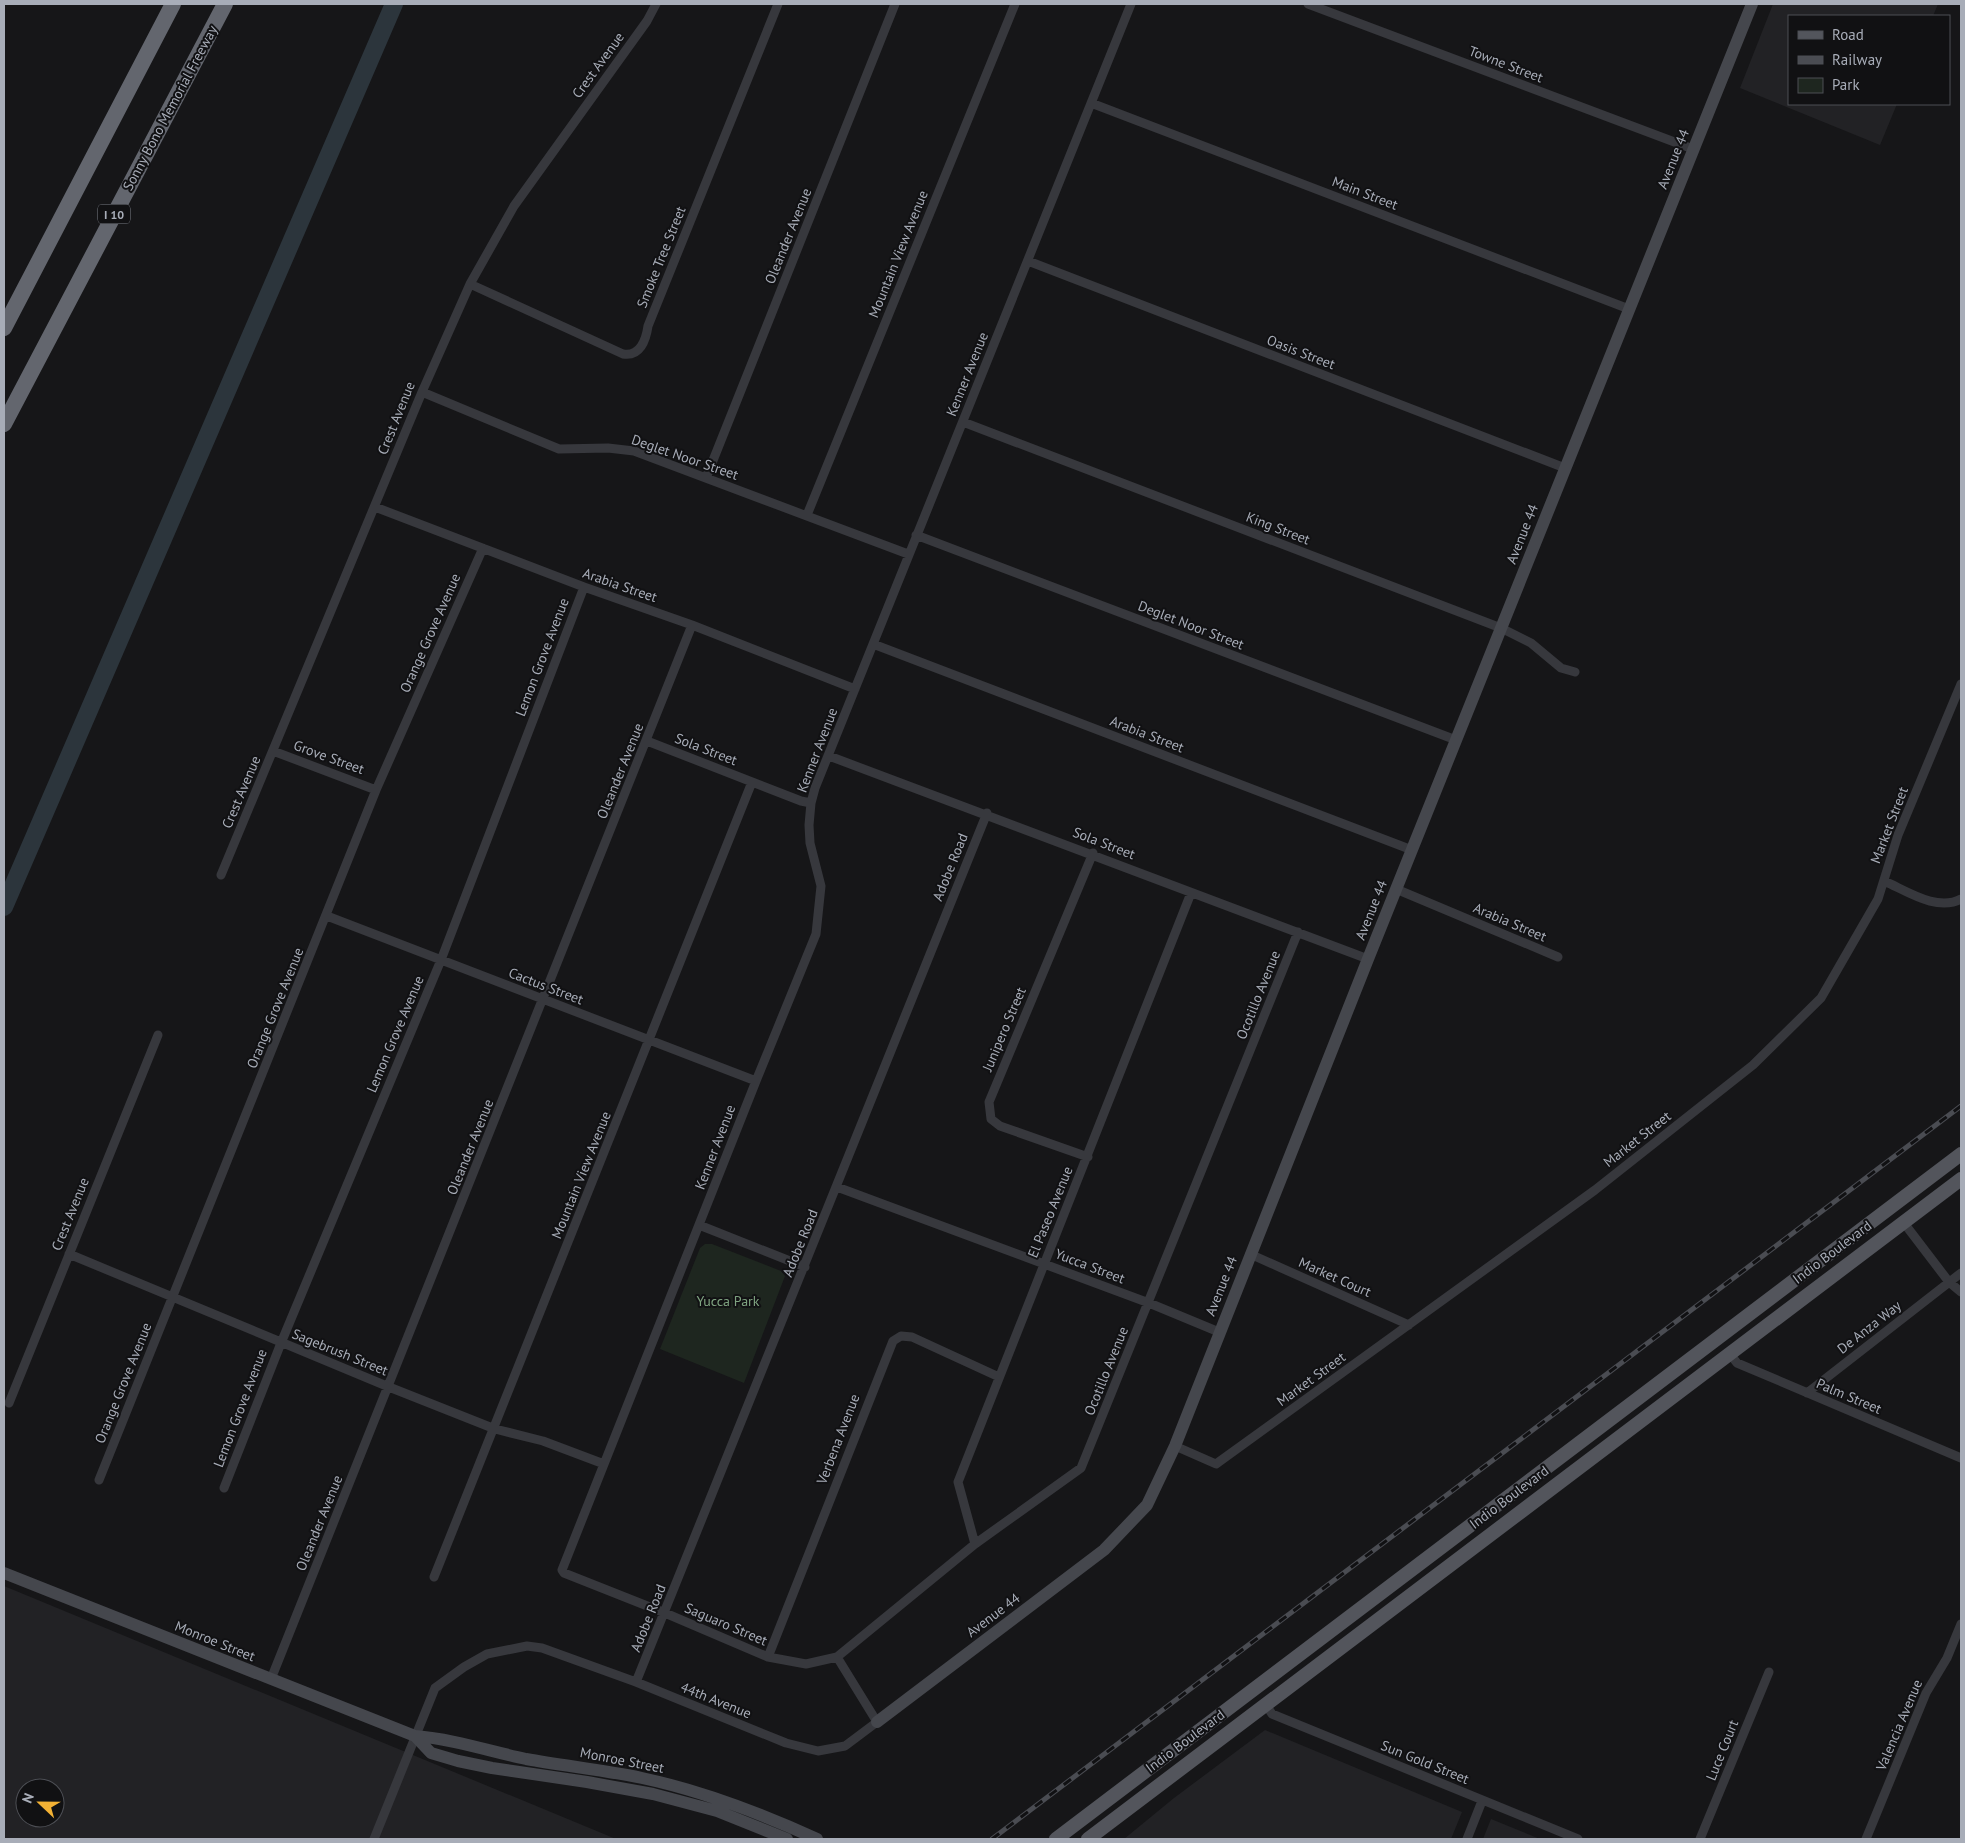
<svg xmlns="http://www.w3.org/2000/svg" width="1965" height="1843" viewBox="0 0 1965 1843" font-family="'PT Sans',sans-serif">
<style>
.built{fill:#222225;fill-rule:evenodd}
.green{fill:#1e261f}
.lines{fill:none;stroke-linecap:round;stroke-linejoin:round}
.river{stroke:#2c353c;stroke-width:18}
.street{stroke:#37383d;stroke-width:9}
.secondary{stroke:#45474d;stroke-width:12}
.primary{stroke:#53555c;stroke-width:14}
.highway{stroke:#63666e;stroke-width:16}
.rail-casing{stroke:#4a4c52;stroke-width:5}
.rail{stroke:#111113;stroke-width:3;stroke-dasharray:9;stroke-linecap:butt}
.labels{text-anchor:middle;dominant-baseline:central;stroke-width:4;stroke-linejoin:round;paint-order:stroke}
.shield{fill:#111113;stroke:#7b7e86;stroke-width:1}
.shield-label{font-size:12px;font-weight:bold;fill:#a8adb8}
.street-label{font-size:14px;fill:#a8adb8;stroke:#111113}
.park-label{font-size:14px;fill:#7fa381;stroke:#111113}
</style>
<rect width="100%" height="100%" fill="#161618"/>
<!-- built -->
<path class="built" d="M1773,4H1938L1933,16H1789V104H1897L1880,145L1740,88Z
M4,1586L616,1839H4ZM25,1788H55V1818H25Z
M1265,1730L1462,1812L1451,1839H1124L1174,1798Z
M1491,1819L1540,1839H1483Z"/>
<!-- green -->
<path class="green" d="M705,1244H712L781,1271L785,1276L744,1383L660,1349L700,1248Z"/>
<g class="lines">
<!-- river -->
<path class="river" d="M4,907L394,4"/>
<!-- street -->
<path class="street" d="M1131,4L815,788L811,803L809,825L810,843L821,886L816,934L756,1081L562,1570L564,1573L665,1613L768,1657L806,1664L837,1657L975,1544L1081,1468L1298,932
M1308,4L1693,149
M1091,103L1629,309
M1028,261L1565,468
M470,284L623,354C640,357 646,340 648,326L778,4
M422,392L559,449L608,448L634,451L908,554
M963,422L1501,628L1531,643L1561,668L1575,672
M706,478L895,4
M375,507L584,587L692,625L855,689
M807,515L1015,4
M916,535L1456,740
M873,644L1412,850
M647,741L801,801L811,803
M273,751L376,790
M829,756C1009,822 1188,891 1368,959
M221,875L422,392L470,284L514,206L647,21L656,4
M1884,881C1907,891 1937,912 1961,899
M1396,889L1558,957
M327,916L756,1081
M1088,1157L1000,1126L991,1119L989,1102L1093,853
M837,1187L1149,1303L1219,1332
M1904,1223L1949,1282L1961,1292
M699,1225L805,1267
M69,1254L389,1387L495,1429L543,1441L604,1464
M1250,1254L1409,1325
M1730,1354L1737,1363L1961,1458
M1807,1393L1961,1273
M9,1403L158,1035
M1175,1446L1216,1464L1595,1190L1753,1065L1821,998L1878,899L1898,835L1961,684
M99,1480L376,790L483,548
M224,1488L281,1343L441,960L584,587
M975,1544L958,1482L1191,893
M434,1577L752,782
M768,1657L893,1341L901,1336L912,1337L999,1377
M271,1679L692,625
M636,1682L987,813
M1266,1705L1272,1714L1578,1839
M374,1839L435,1688L464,1667L487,1654L527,1646L542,1648L636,1682L786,1743L818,1751L845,1746L877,1722L837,1657
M1467,1839L1482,1801
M1700,1839L1769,1672
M1866,1839L1926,1693L1947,1658L1961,1624"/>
<!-- secondary -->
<path class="secondary" d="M4,1573L415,1736C453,1739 489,1751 526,1759C565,1766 604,1770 642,1778C703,1791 760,1813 817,1839
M877,1722L1104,1550L1147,1505L1175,1446L1368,959L1752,4
M415,1736L431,1753L458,1761L492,1768L587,1782L653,1794L717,1811L787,1839"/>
<!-- primary -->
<path class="primary" d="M1056,1839L1961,1154
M1088,1839L1961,1179"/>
<!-- highway -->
<path class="highway" d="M4,328L173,4
M4,424L225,4"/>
<defs>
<path id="rail" d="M992,1839L1961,1106"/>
</defs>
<!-- rail casing -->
<use href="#rail" class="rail-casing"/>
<!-- rail -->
<use href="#rail" class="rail"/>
</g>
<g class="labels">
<!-- shield labels -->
<rect class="shield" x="98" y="204.5" width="32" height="19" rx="4"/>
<g class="shield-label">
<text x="114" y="214">I 10</text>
</g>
<!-- street labels -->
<g class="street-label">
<text transform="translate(1506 64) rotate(21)">Towne Street</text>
<text transform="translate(598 65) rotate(-54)">Crest Avenue</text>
<text transform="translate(170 108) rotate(-62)">Sonny Bono Memorial Freeway</text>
<text transform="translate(1673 159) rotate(-68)">Avenue 44</text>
<text transform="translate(1365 193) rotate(21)">Main Street</text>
<text transform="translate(788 236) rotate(-68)">Oleander Avenue</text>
<text transform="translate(898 254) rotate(-68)">Mountain View Avenue</text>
<text transform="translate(661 257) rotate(-68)">Smoke Tree Street</text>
<text transform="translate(1301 352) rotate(21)">Oasis Street</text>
<text transform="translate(967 374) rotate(-68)">Kenner Avenue</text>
<text transform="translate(396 418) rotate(-68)">Crest Avenue</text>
<text transform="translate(685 457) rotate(19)">Deglet Noor Street</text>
<text transform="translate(1278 528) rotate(21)">King Street</text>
<text transform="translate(1522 534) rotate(-68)">Avenue 44</text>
<text transform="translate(620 585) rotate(19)">Arabia Street</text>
<text transform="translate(1191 625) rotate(21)">Deglet Noor Street</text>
<text transform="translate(430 633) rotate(-66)">Orange Grove Avenue</text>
<text transform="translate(542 657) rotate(-69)">Lemon Grove Avenue</text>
<text transform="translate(1147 734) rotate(21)">Arabia Street</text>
<text transform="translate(706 749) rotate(21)">Sola Street</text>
<text transform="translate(817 750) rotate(-69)">Kenner Avenue</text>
<text transform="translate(329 757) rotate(20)">Grove Street</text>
<text transform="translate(620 771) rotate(-68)">Oleander Avenue</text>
<text transform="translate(241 792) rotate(-67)">Crest Avenue</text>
<text transform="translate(1889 825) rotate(-69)">Market Street</text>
<text transform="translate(1104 843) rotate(21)">Sola Street</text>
<text transform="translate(950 867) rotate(-68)">Adobe Road</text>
<text transform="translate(1371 910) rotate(-68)">Avenue 44</text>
<text transform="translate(1510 922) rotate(23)">Arabia Street</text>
<text transform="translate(546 986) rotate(21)">Cactus Street</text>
<text transform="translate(1258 995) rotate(-68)">Ocotillo Avenue</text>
<text transform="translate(275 1008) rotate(-68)">Orange Grove Avenue</text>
<text transform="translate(1004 1029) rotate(-67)">Junipero Street</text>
<text transform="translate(395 1034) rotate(-67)">Lemon Grove Avenue</text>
<text transform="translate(1637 1139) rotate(-38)">Market Street</text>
<text transform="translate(470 1147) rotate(-68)">Oleander Avenue</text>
<text transform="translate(715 1147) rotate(-69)">Kenner Avenue</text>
<text transform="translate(581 1175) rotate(-68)">Mountain View Avenue</text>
<text transform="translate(1050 1212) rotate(-68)">El Paseo Avenue</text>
<text transform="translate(70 1214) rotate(-68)">Crest Avenue</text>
<text transform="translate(800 1243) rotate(-68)">Adobe Road</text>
<text transform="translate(1832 1252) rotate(-37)">Indio Boulevard</text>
<text transform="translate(1090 1266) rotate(21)">Yucca Street</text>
<text transform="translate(1335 1277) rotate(24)">Market Court</text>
<text transform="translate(1221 1286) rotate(-68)">Avenue 44</text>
<text transform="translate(1869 1327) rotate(-38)">De Anza Way</text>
<text transform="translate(340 1352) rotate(22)">Sagebrush Street</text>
<text transform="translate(1106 1371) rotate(-68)">Ocotillo Avenue</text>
<text transform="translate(1311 1379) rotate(-36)">Market Street</text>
<text transform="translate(123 1383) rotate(-68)">Orange Grove Avenue</text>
<text transform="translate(1849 1396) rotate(23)">Palm Street</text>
<text transform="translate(240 1408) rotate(-69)">Lemon Grove Avenue</text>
<text transform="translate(838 1439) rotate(-69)">Verbena Avenue</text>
<text transform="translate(1509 1497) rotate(-37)">Indio Boulevard</text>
<text transform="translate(319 1523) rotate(-68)">Oleander Avenue</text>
<text transform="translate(993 1615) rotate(-37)">Avenue 44</text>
<text transform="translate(648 1618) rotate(-68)">Adobe Road</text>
<text transform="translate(726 1624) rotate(23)">Saguaro Street</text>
<text transform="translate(215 1641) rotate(22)">Monroe Street</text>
<text transform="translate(716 1700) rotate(22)">44th Avenue</text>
<text transform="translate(1899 1725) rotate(-67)">Valencia Avenue</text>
<text transform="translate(1185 1741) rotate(-37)">Indio Boulevard</text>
<text transform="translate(1722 1750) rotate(-68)">Luce Court</text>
<text transform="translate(622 1760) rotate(11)">Monroe Street</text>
<text transform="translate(1425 1762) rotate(22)">Sun Gold Street</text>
</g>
<!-- park labels -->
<g class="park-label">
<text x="728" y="1301">Yucca Park</text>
</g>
</g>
<!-- border -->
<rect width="1965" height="1843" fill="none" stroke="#a8adb8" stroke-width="10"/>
<!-- legend -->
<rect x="1788" y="15" width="162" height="90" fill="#111113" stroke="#4d4f55"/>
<rect x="1798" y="31" width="25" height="8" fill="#53555c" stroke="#4d4f55"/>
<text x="1832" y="40" font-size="15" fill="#a8adb8">Road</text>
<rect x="1798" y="56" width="25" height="8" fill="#4a4c52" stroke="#4d4f55"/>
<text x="1832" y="65" font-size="15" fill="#a8adb8">Railway</text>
<rect x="1798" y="78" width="25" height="15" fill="#1e261f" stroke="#4d4f55"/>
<text x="1832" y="90" font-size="15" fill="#a8adb8">Park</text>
<!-- north arrow -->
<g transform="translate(40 1803) rotate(292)"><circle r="24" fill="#111113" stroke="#4d4f55"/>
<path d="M0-4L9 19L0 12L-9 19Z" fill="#f2b134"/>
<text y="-8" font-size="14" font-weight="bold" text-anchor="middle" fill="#a8adb8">N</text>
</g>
</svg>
